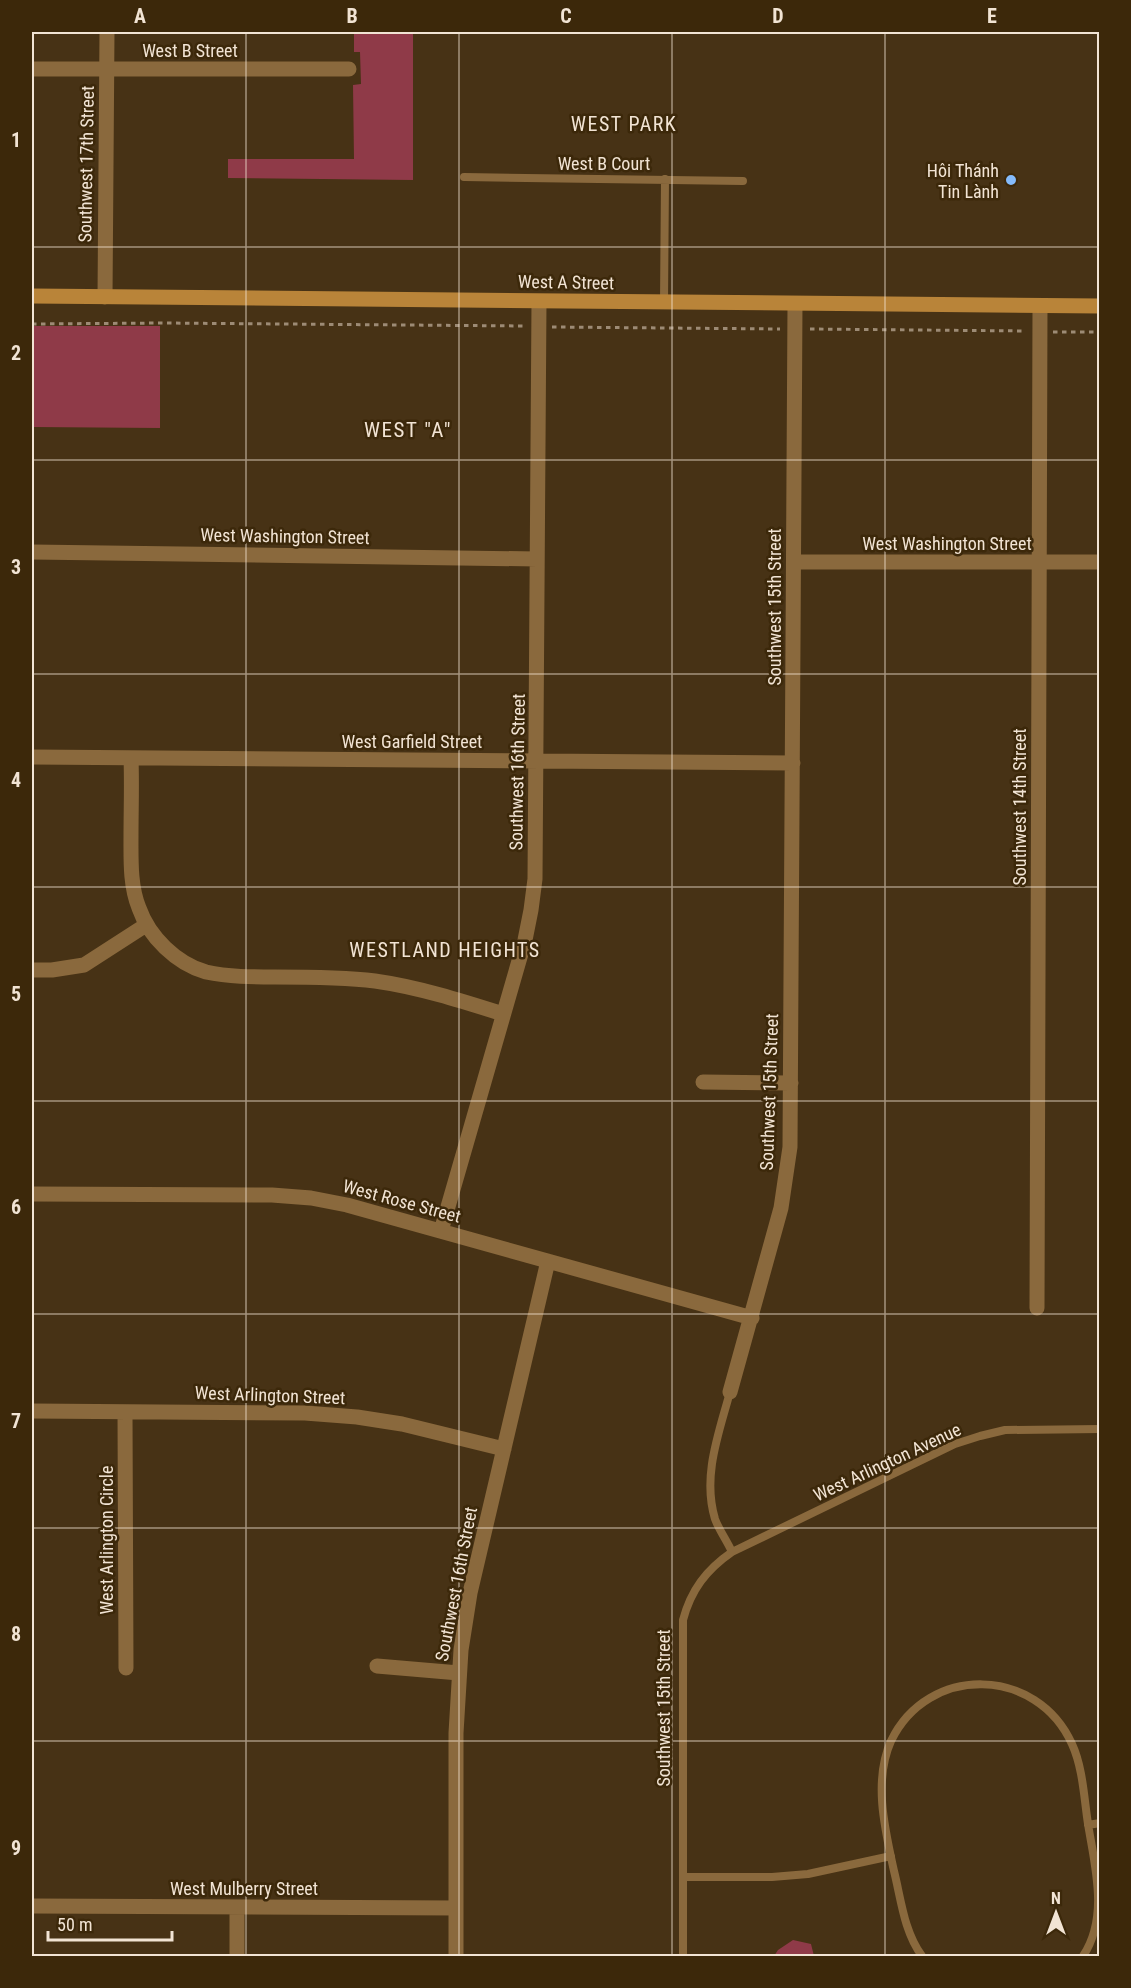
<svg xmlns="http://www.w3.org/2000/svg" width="1131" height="1988" viewBox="0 0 1131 1988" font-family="'Roboto Condensed',sans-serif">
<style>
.green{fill:#8f3a48}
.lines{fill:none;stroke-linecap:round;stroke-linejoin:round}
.path{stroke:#9d8b75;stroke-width:3;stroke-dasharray:4.5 4.5;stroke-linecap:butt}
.lane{stroke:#8a693d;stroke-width:8}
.street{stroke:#8a693d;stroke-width:15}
.secondary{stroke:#b98439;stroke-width:15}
.grid{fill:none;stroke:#f2e4d4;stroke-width:1.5;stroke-opacity:0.55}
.poi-dot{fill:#85bbfb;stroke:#3c280a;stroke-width:2}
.labels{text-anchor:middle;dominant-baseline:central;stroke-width:5;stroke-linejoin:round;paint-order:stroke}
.street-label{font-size:18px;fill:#f2e4d4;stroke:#3c280a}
.poi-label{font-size:18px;fill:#f2e4d4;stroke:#3c280a;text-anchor:end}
.neighbourhood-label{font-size:20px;letter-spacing:1.5px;fill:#f2e4d4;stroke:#3c280a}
.quarter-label{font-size:21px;letter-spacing:1.5px;fill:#f2e4d4;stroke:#3c280a}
.neatline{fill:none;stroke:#f2e4d4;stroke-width:2}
.grid-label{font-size:20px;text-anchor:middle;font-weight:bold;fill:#f2e4d4}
</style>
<rect width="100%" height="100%" fill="#473215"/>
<!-- green -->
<path class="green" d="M354,32H413V180L228,178V159H354L353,85L361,84L360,52H354Z
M32,326H160V428L32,427Z
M793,1940L811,1944L814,1956H774L778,1950Z"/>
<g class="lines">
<!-- path -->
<path class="path" d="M32,324L162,323L525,326
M552,327L780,329
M810,329L1026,331
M1053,332H1100"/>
<!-- lane -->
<path class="lane" d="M464,177L743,181
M664,303L665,179
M730,1392C719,1433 702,1476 715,1519C719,1530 727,1541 732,1552
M1088,1825L1100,1823
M683,1877H772L808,1874L891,1856
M683,1956V1620C691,1590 706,1570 732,1552L955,1444L980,1436L1005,1430L1100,1429
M922,1956C904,1932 901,1899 894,1871C885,1830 873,1781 891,1741C928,1664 1037,1666 1072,1744C1083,1768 1084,1798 1088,1824C1095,1867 1109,1917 1083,1956"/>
<!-- street -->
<path class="street" d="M32,69H349
M105,297L107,32
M32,552L537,559
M794,562H1100
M32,757L793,763
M131,758C132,784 131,810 131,836C131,860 130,886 139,908C149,937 177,964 206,972C229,977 252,977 275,977C308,977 342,977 375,981C418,987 462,1001 503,1014
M32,970H52L84,965L146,925
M703,1082L791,1083
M32,1194L272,1195L311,1198L347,1205L752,1318
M441,1231L525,940L531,910L535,879L539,302
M1037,1308L1040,306
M730,1392L781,1208L790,1147L795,304
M32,1411L305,1413L357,1417L402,1424L504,1449
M125,1412L126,1668
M377,1666L459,1673
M32,1906L456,1908
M237,1907V1956
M456,1956V1733L461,1650L470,1593L548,1261"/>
<!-- secondary -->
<path class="secondary" d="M32,296L1100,306"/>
</g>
<!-- grid -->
<path class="grid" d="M246,32V1956M459,32V1956M672,32V1956M885,32V1956M32,247H1100M32,460H1100M32,674H1100M32,887H1100M32,1101H1100M32,1314H1100M32,1528H1100M32,1741H1100"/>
<!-- markers -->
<circle class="poi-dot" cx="1011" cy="180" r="6"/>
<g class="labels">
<!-- street labels -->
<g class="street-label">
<text x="190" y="50">West B Street</text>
<text x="604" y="163">West B Court</text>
<text transform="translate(86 164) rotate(-89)">Southwest 17th Street</text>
<text transform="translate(566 282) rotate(1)">West A Street</text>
<text transform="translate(285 536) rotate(1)">West Washington Street</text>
<text x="947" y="543">West Washington Street</text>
<text transform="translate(774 607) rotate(-90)">Southwest 15th Street</text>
<text x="412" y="741">West Garfield Street</text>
<text transform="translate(517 772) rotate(-89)">Southwest 16th Street</text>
<text transform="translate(1019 807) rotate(-90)">Southwest 14th Street</text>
<text transform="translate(769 1092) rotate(-88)">Southwest 15th Street</text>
<text transform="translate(402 1201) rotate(15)">West Rose Street</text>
<text transform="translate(270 1395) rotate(2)">West Arlington Street</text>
<text transform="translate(887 1462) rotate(-25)">West Arlington Avenue</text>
<text transform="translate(106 1540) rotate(-90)">West Arlington Circle</text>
<text transform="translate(456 1584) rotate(-79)">Southwest 16th Street</text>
<text transform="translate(663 1708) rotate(-90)">Southwest 15th Street</text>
<text x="244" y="1888">West Mulberry Street</text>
</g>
<!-- poi labels -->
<g class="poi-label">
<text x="999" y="170">Hôi Thánh<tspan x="999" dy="21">Tin Lành</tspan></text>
</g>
<!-- neighbourhood labels -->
<g class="neighbourhood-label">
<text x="624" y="124">WEST PARK</text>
<text x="445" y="950">WESTLAND HEIGHTS</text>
</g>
<!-- quarter labels -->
<g class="quarter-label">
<text x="408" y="430">WEST "A"</text>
</g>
</g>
<!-- border -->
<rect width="1131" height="1988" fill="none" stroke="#3c280a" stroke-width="66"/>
<!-- north arrow -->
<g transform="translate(1056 1913)" stroke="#3c280a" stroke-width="4.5" paint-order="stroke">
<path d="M0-4.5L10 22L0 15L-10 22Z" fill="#f2e4d4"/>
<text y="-9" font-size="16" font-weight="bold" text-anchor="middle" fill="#f2e4d4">N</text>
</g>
<!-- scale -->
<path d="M48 1931v9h124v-9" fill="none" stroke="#f2e4d4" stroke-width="3"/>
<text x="57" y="1931" font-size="18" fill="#f2e4d4" stroke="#3c280a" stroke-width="4.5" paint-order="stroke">50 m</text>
<rect x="33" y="33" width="1065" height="1922" class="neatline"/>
<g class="grid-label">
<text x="140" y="23">A</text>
<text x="352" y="23">B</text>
<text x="566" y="23">C</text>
<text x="778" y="23">D</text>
<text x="992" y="23">E</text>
<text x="16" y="147">1</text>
<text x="16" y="360">2</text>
<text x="16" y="574">3</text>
<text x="16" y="787">4</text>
<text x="16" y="1001">5</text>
<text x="16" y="1214">6</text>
<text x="16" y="1428">7</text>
<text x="16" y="1641">8</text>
<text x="16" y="1855">9</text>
</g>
</svg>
